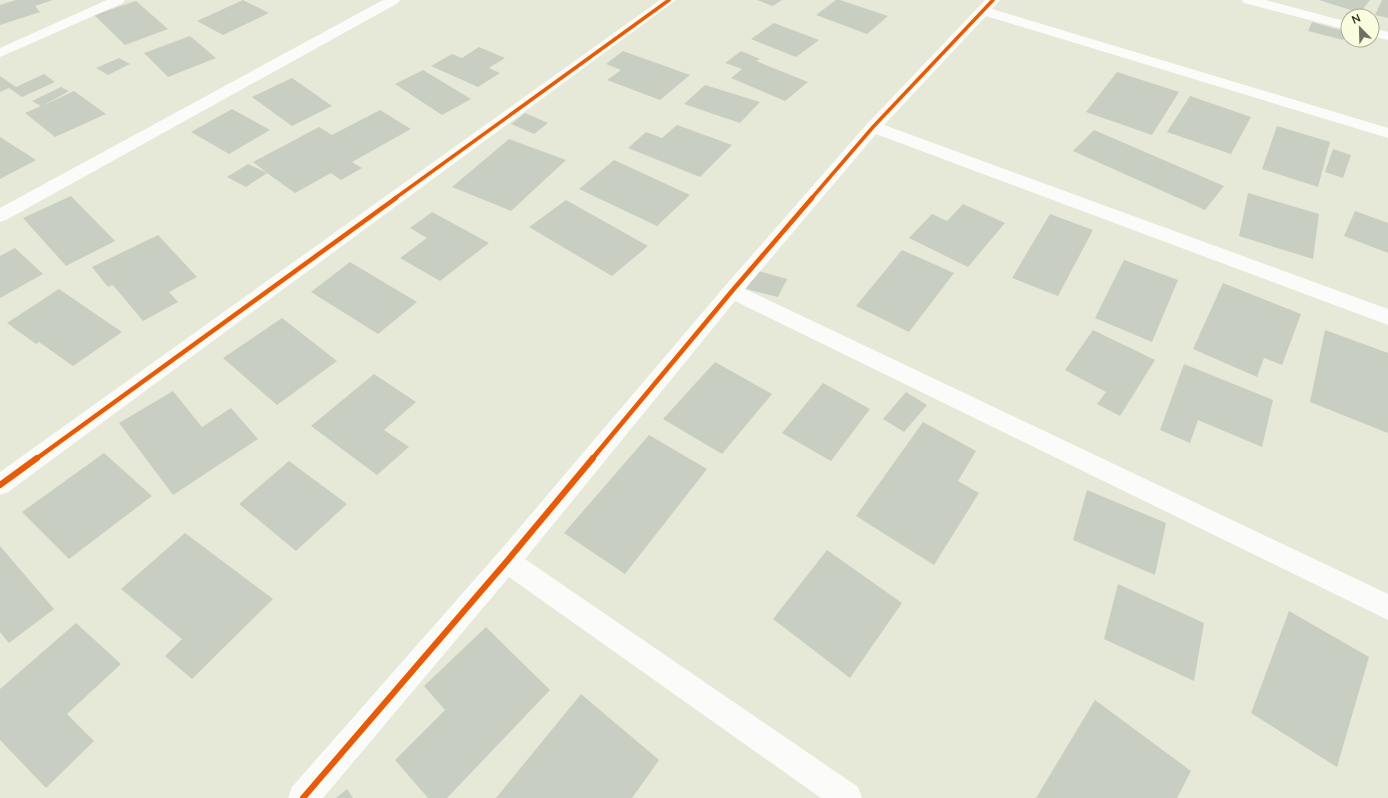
<svg xmlns="http://www.w3.org/2000/svg" width="1388" height="798" viewBox="0 0 1388 798" font-family="Mulish,sans-serif">
<style>
.building{fill:#c8cec1}
.lines{fill:none;stroke-linecap:round;stroke-linejoin:round}
.street{fill:#fbfcf9;fill-rule:evenodd}
.cycleway-far2-casing{stroke:#f9fcdf;stroke-width:5.5}
.cycleway-far1-casing{stroke:#f9fcdf;stroke-width:7}
.cycleway-casing{stroke:#f9fcdf;stroke-width:8}
.cycleway-far2{stroke:#e8590c;stroke-width:3.5}
.cycleway-far1{stroke:#e8590c;stroke-width:4.5}
.cycleway{stroke:#e8590c;stroke-width:6}
</style>
<rect width="100%" height="100%" fill="#e7e9d8"/>
<!-- building -->
<path class="building" d="M16,0H53L35,6L40,12L0,25V5Z
M243,0L269,13L223,35L197,21Z
M757,0H782L773,6Z
M836,0H840L888,16L867,34L816,15Z
M1319,0H1370L1360,13Z
M1382,0H1388V18L1375,15Z
M136,1L168,29L125,45L94,15Z
M1312,22L1347,32L1343,40L1308,31Z
M774,23L819,40L796,57L751,39Z
M190,36L216,58L168,77L144,53Z
M479,47L505,58L489,68L500,73L478,87L431,66L452,54L462,58Z
M623,51L690,75L660,100L607,80L621,70L606,64Z
M741,51L760,59L756,61L808,82L785,101L731,78L742,69L725,63Z
M119,58L130,64L108,75L96,68Z
M423,70L471,99L442,115L395,84Z
M1117,72L1179,92L1152,135L1086,112Z
M44,74L55,82L22,97L9,88L0,92V76L16,87Z
M292,78L332,106L292,126L252,97Z
M705,85L760,102L740,123L684,104Z
M61,87L69,91L42,106L74,91L106,114L55,137L25,113L41,106L32,101Z
M1190,96L1251,117L1231,154L1167,132Z
M232,109L270,130L229,154L191,132Z
M380,110L411,129L352,162L362,168L341,180L331,173L295,193L267,173L246,187L227,177L248,164L267,173L253,162L319,127L332,135Z
M525,113L548,123L534,134L511,124Z
M677,125L732,145L700,177L628,148L646,132L662,138Z
M1277,126L1330,142L1318,187L1262,169Z
M1094,130L1224,186L1205,210L1073,151Z
M0,137L36,160L0,179Z
M509,139L566,160L511,211L452,187Z
M1333,149L1351,155L1343,178L1325,172Z
M614,160L690,195L657,226L579,189Z
M1248,193L1319,214L1313,259L1239,236Z
M71,196L115,241L66,266L23,218Z
M566,200L648,246L612,276L529,227Z
M963,204L1005,223L968,267L909,238L932,214L947,221Z
M1355,211L1388,223V253L1344,236Z
M432,212L489,243L440,281L400,258L427,238L410,228Z
M1050,214L1093,230L1058,296L1012,278Z
M158,235L197,277L169,292L178,302L143,321L113,285L108,287L92,267Z
M15,248L43,274L0,298V256Z
M902,250L954,273L909,332L856,306Z
M1124,260L1178,280L1152,342L1095,318Z
M350,262L417,302L378,334L311,292Z
M755,270L787,279L778,297L746,289Z
M1223,283L1301,314L1282,365L1264,358L1257,377L1193,349Z
M59,289L122,332L73,366L39,342L36,344L7,323Z
M282,318L337,361L277,405L223,358Z
M1093,330L1155,360L1120,416L1097,404L1106,392L1065,370Z
M1325,330L1388,353V433L1310,402Z
M715,362L772,394L722,454L663,419Z
M1184,364L1273,400L1262,447L1198,420L1190,443L1160,430Z
M374,374L416,402L384,430L409,447L377,475L311,426Z
M823,383L870,409L831,461L782,433Z
M173,391L202,427L231,408L258,439L173,495L119,423Z
M906,392L927,405L904,432L883,419Z
M923,422L976,451L958,481L979,493L934,565L856,516Z
M649,435L707,469L625,574L564,533Z
M104,453L152,496L69,559L22,512Z
M289,461L347,504L296,551L239,504Z
M1087,490L1166,523L1155,575L1073,540Z
M185,533L273,599L192,679L165,656L182,639L121,589Z
M0,546L54,609L9,643L0,632Z
M827,550L902,603L850,678L773,619Z
M1118,584L1204,623L1194,681L1104,639Z
M1289,611L1369,657L1337,767L1251,713Z
M76,623L121,664L67,714L94,741L46,788L0,740V689Z
M486,627L550,690L447,798H428L395,760L445,710L424,686Z
M581,694L659,760L632,798H496Z
M1095,700L1191,771L1177,798H1036Z
M347,789L353,798H336Z"/>
<g class="lines">
<!-- street -->
<path class="street" d="M107,0H125L123,3L0,57V48Z
M383,0H400L398,3L6,220L0,222V208Z
M660,0H676L8,492L0,495V472Z
M985,0H1000L992,9L1388,128V138L986,16L884,125L1388,309V325L876,134L745,289L1388,594V620L735,301L525,559L858,787L862,798H821L509,577L323,798H288L292,787L498,553L725,286L867,124Z
M1242,0H1265L1348,22V30L1244,3Z
M1372,28L1388,32V40L1372,36Z"/>
<defs>
<path id="cycleway-far2" d="M394,199L669,0
M811,199L873,127L993,0"/>
<path id="cycleway-far1" d="M36,459L396,198
M592,459L732,291L812,198"/>
<path id="cycleway" d="M0,485L37,458
M303,798L507,561L593,458"/>
</defs>
<!-- cycleway-far2 casing -->
<use href="#cycleway-far2" class="cycleway-far2-casing"/>
<!-- cycleway-far1 casing -->
<use href="#cycleway-far1" class="cycleway-far1-casing"/>
<!-- cycleway casing -->
<use href="#cycleway" class="cycleway-casing"/>
<!-- cycleway-far2 -->
<use href="#cycleway-far2" class="cycleway-far2"/>
<!-- cycleway-far1 -->
<use href="#cycleway-far1" class="cycleway-far1"/>
<!-- cycleway -->
<use href="#cycleway" class="cycleway"/>
</g>
<!-- north arrow -->
<g transform="translate(1360 28) rotate(337)"><circle r="19" fill="#f9fcdf" stroke="#a8aa94"/>
<path d="M0-3L7 15L0 10L-7 15Z" fill="#6f7063"/>
<text y="-6" font-size="11" font-weight="bold" text-anchor="middle" fill="#2e2f24">N</text>
</g>
</svg>
